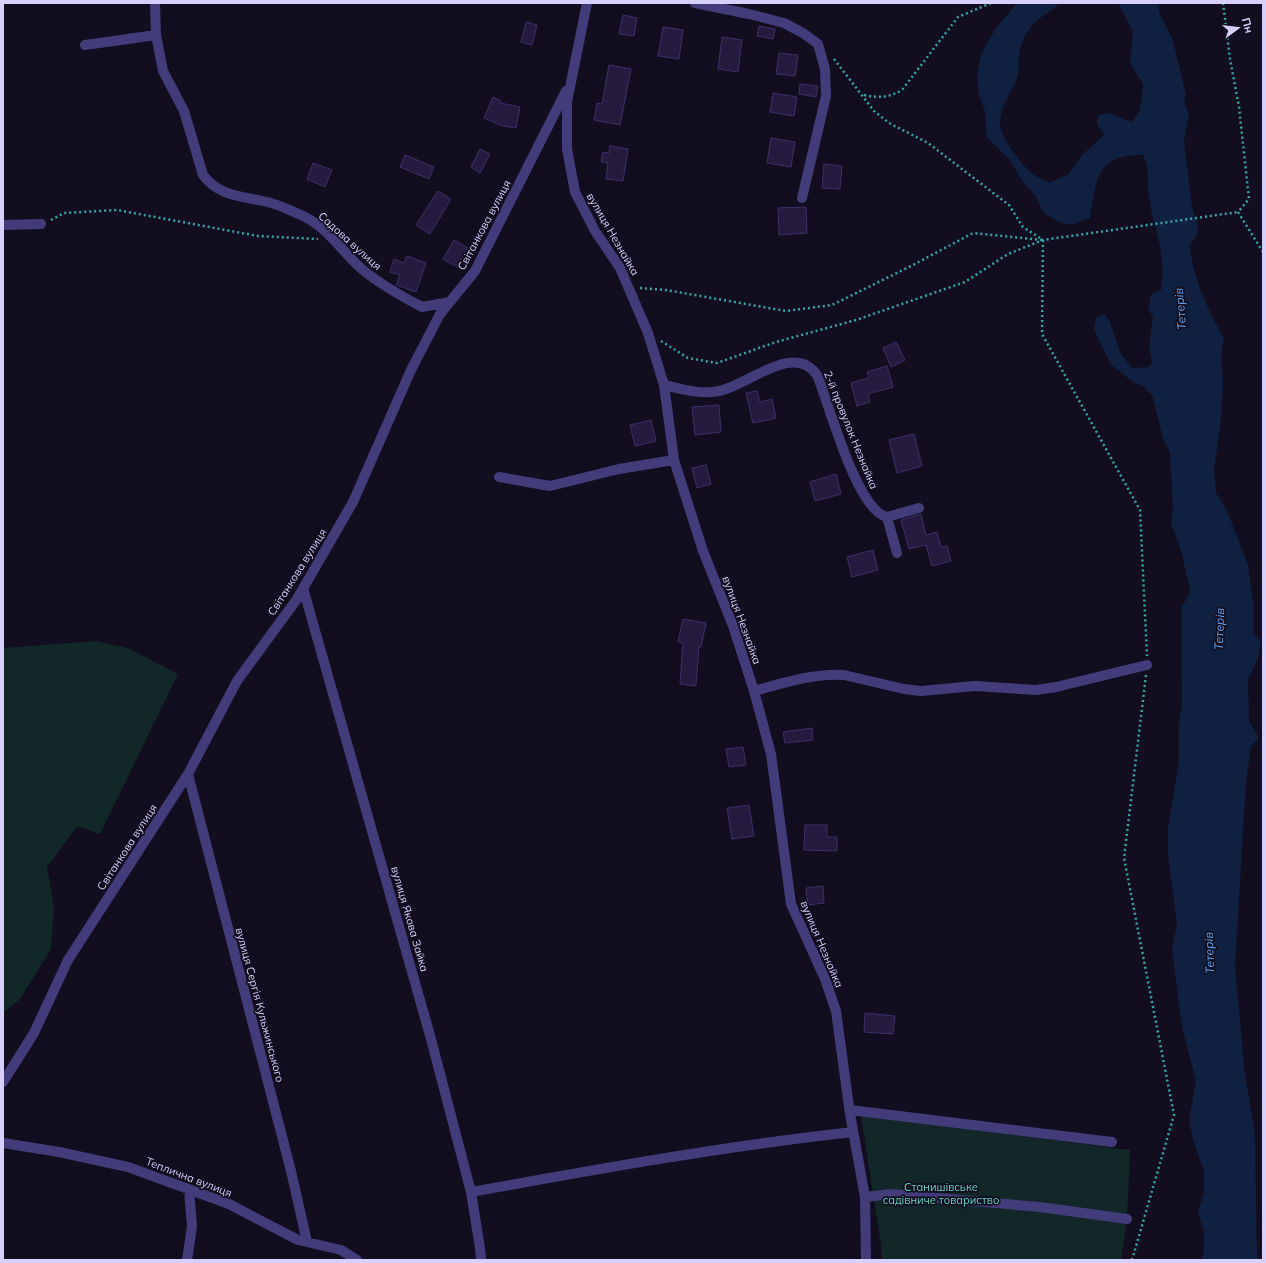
<svg xmlns="http://www.w3.org/2000/svg" width="1266" height="1263" viewBox="0 0 1266 1263" font-family="Mulish,sans-serif">
<style>
.green{fill:#122728}
.water{fill:#102040}
.building{fill:#251b3e;stroke:#3f2f69}
.lines{fill:none;stroke-linecap:round;stroke-linejoin:round}
.path{stroke:#36a7a9;stroke-width:2.5;stroke-dasharray:2 3;stroke-linecap:butt}
.minor{stroke:#433c7a;stroke-width:10}
.labels{text-anchor:middle;dominant-baseline:central;stroke-width:3.5;stroke-linejoin:round;paint-order:stroke}
.street-label{font-size:11px;fill:#d7cffc;stroke:#120e1f}
.park-label{font-size:11px;fill:#61d6c1;stroke:#120e1f}
.water-label{font-size:12px;font-style:italic;fill:#65a8f4;stroke:#120e1f}
</style>
<rect width="100%" height="100%" fill="#120e1f"/>
<!-- green -->
<path class="green" d="M96,641L128,648L178,674L100,834L77,826L47,867L54,907L51,949L20,999L3,1013V648Z
M861,1115L1130,1150L1127,1219L1121,1260H882L881,1245Z"/>
<!-- water -->
<path class="water" d="M1017,3H1060C1040,20 1028,21 1020,50C1017,59 1021,69 1017,78C1011,92 1000,107 1000,123C1000,137 1022,166 1033,174C1037,177 1043,180 1049,183L1069,174L1082,155L1104,135L1097,124L1098,115L1110,113L1132,122L1140,110L1143,84L1130,63L1133,31L1118,3H1159V12L1172,38L1186,95L1184,101L1189,115L1184,140L1192,207L1198,224L1196,237L1189,245C1195,280 1206,308 1224,338L1221,354L1223,384L1221,419L1214,470L1216,493L1226,508L1248,565L1254,608L1253,633L1261,641L1258,658L1248,680L1249,721L1259,738L1251,746L1246,781L1235,967L1245,1075L1255,1134L1257,1260H1201L1204,1251V1232L1198,1213L1204,1192V1170L1193,1140L1189,1120L1196,1080L1182,1028L1172,949L1177,924L1168,855V829L1179,759V724L1182,701L1181,608L1190,593L1189,586L1181,550L1171,524L1173,509L1170,453L1163,438L1152,395L1143,386L1133,382L1111,365L1094,329L1096,318L1104,314L1109,320L1121,354L1132,368L1149,367L1152,362L1149,346L1153,317L1148,309L1151,295L1161,290C1167,253 1154,232 1149,197C1146,180 1151,171 1143,155C1095,155 1097,179 1090,218L1071,225L1059,222L1044,213L1035,195L1022,181L1010,160L987,137L985,111L979,95L977,75L982,52L996,28Z"/>
<!-- building -->
<path class="building" d="M623,15L637,18L634,36L619,34Z
M526,22L537,25L532,45L521,42Z
M759,26L775,29L773,39L757,36Z
M663,27L683,30L679,59L658,56Z
M722,37L742,40L738,72L718,69Z
M779,53L798,55L795,76L776,74Z
M609,65L631,69L620,125L594,120L597,103L602,104Z
M800,84L818,86L816,97L799,94Z
M773,93L797,97L794,116L770,112Z
M493,97L501,101L500,103L520,107L516,128L503,126L484,118Z
M771,138L795,142L791,167L767,163Z
M610,146L628,149L623,181L606,179L608,163L601,162L603,152L609,153Z
M480,149L490,154L480,173L471,167Z
M405,155L434,167L429,179L400,167Z
M313,163L332,170L325,187L307,179Z
M824,164L842,166L840,189L822,188Z
M438,191L451,199L430,234L416,225Z
M806,207L807,233L779,235L778,208Z
M454,240L470,249L459,268L443,259Z
M407,256L426,263L416,292L396,285L400,275L390,272L394,259L404,263Z
M896,342L905,360L891,367L883,348Z
M887,366L893,387L868,394L870,402L857,406L851,383L869,378L867,372Z
M757,391L760,402L772,399L776,418L753,423L746,393Z
M719,405L721,432L695,435L692,407Z
M651,420L656,441L635,446L630,425Z
M914,434L922,466L897,473L889,440Z
M706,465L711,484L697,488L692,468Z
M836,474L841,494L815,501L810,482Z
M921,514L926,535L937,532L941,547L947,546L951,561L932,566L926,545L909,549L901,520Z
M873,550L878,570L852,577L847,557Z
M683,619L706,623L701,647L699,646L696,686L680,684L683,643L678,642Z
M812,728L813,740L785,743L783,732Z
M743,747L746,765L729,767L726,749Z
M749,805L754,836L732,839L727,808Z
M805,825H827V837H837V851L804,850Z
M823,886L824,903L808,905L806,888Z
M865,1013L895,1016L893,1034L864,1032Z"/>
<g class="lines">
<!-- path -->
<path class="path" d="M1223,3L1230,59L1239,107L1249,199L1238,212L1263,252
M834,59L874,111L889,123L928,143L1009,205L1023,227L1043,240
M864,95C879,98 888,98 902,90L958,17L991,3
M51,220L64,213L117,210L258,236L318,239
M1043,240L1042,334L1140,510L1147,656
M640,288L666,290L786,311L832,305L911,266L973,233L1043,240
M661,341L688,358L717,363L776,342L856,320L965,282L1008,254L1043,240L1238,212
M1132,1260L1174,1115L1124,858L1146,675"/>
<!-- minor -->
<path class="minor" d="M155,3L156,35L163,71L184,111L203,175C220,198 246,196 271,203C282,206 294,212 305,217C329,229 343,253 363,270C381,285 401,296 422,307L450,302
M587,3L567,102V149L575,192L595,231L620,268L648,333L664,385L674,460L703,551L733,626L754,691L771,754L791,904L825,979L836,1011L850,1114L865,1197L866,1260
M695,3L749,14L784,23L803,33L818,44L825,69L826,96L802,198
M85,45L156,35
M3,225L41,224
M664,385C682,389 700,395 719,391C747,386 794,341 817,375C829,403 856,510 887,517L919,508
M499,477L550,486L619,469L674,460
M887,517L897,553
M303,588L431,1039L471,1192L480,1248L481,1260
M754,691C783,683 814,673 844,675L904,689L921,691L975,686L1036,690L1056,687L1147,665
M188,774L291,1171L307,1242
M3,1082L34,1033L68,960L188,774L237,681L297,599L353,502L411,370L440,314L475,271L566,91
M850,1110L1112,1142
M3,1143L59,1152L128,1167L229,1204L298,1240L341,1250L357,1260
M471,1192C598,1169 725,1146 853,1132
M865,1197L891,1194L1040,1207L1127,1219
M187,1260L192,1227L189,1189"/>
</g>
<g class="labels">
<!-- street labels -->
<g class="street-label">
<text transform="translate(484 225) rotate(-62)">Світанкова вулиця</text>
<text transform="translate(613 234) rotate(60)">вулиця Незнайка</text>
<text transform="translate(350 241) rotate(42)">Садова вулиця</text>
<text transform="translate(851 430) rotate(68)">2-й провулок Незнайка</text>
<text transform="translate(297 572) rotate(-58)">Світанкова вулиця</text>
<text transform="translate(742 620) rotate(70)">вулиця Незнайка</text>
<text transform="translate(127 847) rotate(-57)">Світанкова вулиця</text>
<text transform="translate(410 919) rotate(74)">вулиця Якова Зайка</text>
<text transform="translate(822 944) rotate(67)">вулиця Незнайка</text>
<text transform="translate(260 1005) rotate(75)">вулиця Сергія Кульжинського</text>
<text transform="translate(189 1177) rotate(21)">Теплична вулиця</text>
</g>
<!-- park labels -->
<g class="park-label">
<text x="941" y="1187">Станишівське<tspan x="941" dy="13">садівниче товариство</tspan></text>
</g>
<!-- water labels -->
<g class="water-label">
<text transform="translate(1180 309) rotate(-95)">Тетерів</text>
<text transform="translate(1219 629) rotate(-88)">Тетерів</text>
<text transform="translate(1209 953) rotate(-92)">Тетерів</text>
</g>
</g>
<!-- border -->
<rect width="1266" height="1263" fill="none" stroke="#d7cffc" stroke-width="8"/>
<!-- north arrow -->
<g transform="translate(1238 28) rotate(75)" stroke="#120e1f" stroke-width="3" paint-order="stroke">
<path d="M0-3L7 15L0 10L-7 15Z" fill="#d7cffc"/>
<text y="-6" font-size="11" font-weight="bold" text-anchor="middle" fill="#d7cffc">Пн</text>
</g>
</svg>
